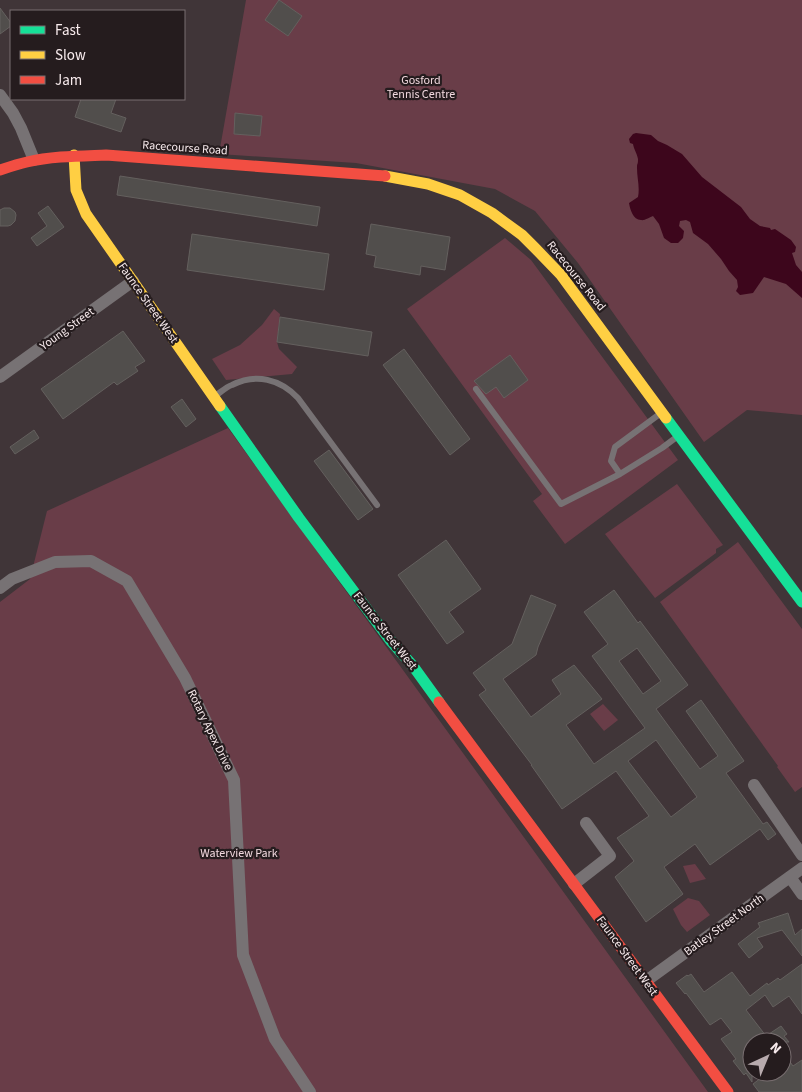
<svg xmlns="http://www.w3.org/2000/svg" width="802" height="1092" viewBox="0 0 802 1092" font-family="'Source Sans 3',sans-serif">
<style>
.green{fill:#693d48}
.water{fill:#3d061c}
.building{fill:#514e4c;stroke:#64605e;fill-rule:evenodd}
.lines{fill:none;stroke-linecap:round;stroke-linejoin:round}
.lane{stroke:#777274;stroke-width:6}
.street{stroke:#777274;stroke-width:12}
.fast{stroke:#16e098;stroke-width:11}
.slow{stroke:#ffcf43;stroke-width:11}
.jam{stroke:#f24e42;stroke-width:11}
.labels{text-anchor:middle;dominant-baseline:central;stroke-width:4.5;stroke-linejoin:round;paint-order:stroke}
.park-label{font-size:12px;fill:#f2d9df;stroke:#251c1e}
.street-label{font-size:12px;fill:#f8ebed;stroke:#251c1e}
</style>
<rect width="100%" height="100%" fill="#403538"/>
<!-- green -->
<path class="green" d="M246,0H802V415L747,410L704,442L578,263L535,211L495,189L356,163L219,154Z
M505,238L531,260L678,460L565,544L533,501L542,494L407,309Z
M274,309L280,314L277,342L279,349L297,367L292,374L226,380L212,359L240,345L262,325Z
M228,428L708,1092H0V602L30,579L47,511Z
M677,484L723,545L716,549V553L655,598L605,534Z
M738,542L802,629V787L795,792L777,767L778,766L660,602Z
M603,704L618,720L604,731L590,714Z
M695,864L706,879L690,883L683,866Z
M688,898L699,901L710,915L687,932L681,925L673,909Z"/>
<!-- water -->
<path class="water" d="M636,133L651,135L658,141L667,145L682,154L702,177L741,207L750,219L760,226L770,228L771,230L775,229L791,240L796,247L795,252L792,253L796,265L802,272V298L786,284L764,277L753,293L740,295L736,291L738,287L737,280L729,271L721,259L708,244L693,233L690,222L686,220L680,221L679,226L684,231L683,238L678,243H671L664,238L659,224L653,216C650,217 644,221 641,220C633,220 630,209 629,203L638,197C640,187 637,178 637,168C637,162 638,166 638,159C637,153 634,150 633,144L630,143L629,139L633,134Z"/>
<!-- building -->
<path class="building" d="M279,0L302,16L288,36L265,20Z
M0,8L11,23V26L0,34Z
M81,99H116L111,113L126,118L121,132L75,117Z
M235,113L262,116L260,136L234,134Z
M120,176L320,207L317,226L117,195Z
M48,206L64,227L37,246L31,238L47,226L38,213Z
M4,208H10L15,212L16,215L15,221L11,225L8,226H0V210Z
M371,224L450,237L445,270L421,266L420,275L374,267L376,256L366,254Z
M192,234L329,254L324,290L187,270Z
M280,317L372,332L368,356L277,342Z
M123,331L145,361L135,367L138,371L117,385L114,382L63,419L41,389Z
M404,349L470,439L450,455L383,365Z
M510,355L528,380L504,398L496,387L486,394L474,381Z
M182,399L196,419L186,427L171,407Z
M34,430L39,438L15,454L10,447Z
M329,450L373,509L358,520L314,461Z
M446,540L481,589L449,612L464,632L447,644L398,575Z
M614,590L638,623L640,621L688,685L656,709L700,769L718,756L686,711L701,700L744,761L726,773L763,824L767,822L776,834L768,840L760,829L710,865L695,844L664,867L683,894L646,922L615,877L634,861L617,838L649,816L616,771L562,809L531,765H532L479,695L486,690L473,673L512,644L531,595L556,605L538,647L536,655L503,679L531,717L561,694L552,680L574,665L602,699L566,725L594,764L645,728L592,656L608,644L584,612ZM637,648L661,681L643,694L619,661ZM656,740L697,797L671,817L628,761Z
M788,913L795,935L802,929V956L782,930L757,938L763,947L749,958L738,944L760,927L758,923Z
M802,964V1014L789,996L773,1007L765,995L746,1010L766,1036L781,1026L787,1034L784,1036L789,1042H752V1082L746,1073L744,1075L733,1061L736,1059L721,1039L732,1032L721,1018L710,1025L686,993L685,994L676,983L687,975L688,976L691,974L704,992L732,972L750,996L767,983L768,985L778,978L780,980Z
M782,1051L793,1066L802,1060V1092H759L753,1084L769,1072H782Z"/>
<g class="lines">
<!-- lane -->
<path class="lane" d="M476,389L561,504L620,474
M215,396C221,392 226,387 232,385C256,373 280,379 298,398L377,505
M661,413L615,447L611,461L620,474L662,448L678,436"/>
<!-- street -->
<path class="street" d="M0,95L13,113L21,128L34,160
M0,377L133,281
M0,588L12,579L55,562L91,561L127,581L185,678L234,780L243,955L275,1039L310,1092
M754,785L802,855
M790,877L802,894
M574,884L610,856L586,823
M646,981L802,868"/>
<!-- fast -->
<path class="fast" d="M220,406L299,518L390,640L413,666L439,702
M666,418L802,602"/>
<!-- slow -->
<path class="slow" d="M74,155L76,190L86,214L220,406
M385,176L428,184L460,195L492,213L522,235L535,248L561,275L666,418"/>
<!-- jam -->
<path class="jam" d="M0,170C9,167 18,164 27,162C53,156 80,156 106,155L385,176
M439,702L728,1092"/>
</g>
<g class="labels">
<!-- park labels -->
<g class="park-label">
<text x="421" y="80">Gosford<tspan x="421" dy="14">Tennis Centre</tspan></text>
<text x="239" y="853">Waterview Park</text>
</g>
<!-- street labels -->
<g class="street-label">
<text transform="translate(185 148) rotate(4)">Racecourse Road</text>
<text transform="translate(576 276) rotate(51)">Racecourse Road</text>
<text transform="translate(148 303) rotate(55)">Faunce Street West</text>
<text transform="translate(67 329) rotate(-36)">Young Street</text>
<text transform="translate(385 631) rotate(52)">Faunce Street West</text>
<text transform="translate(210 730) rotate(64)">Rotary Apex Drive</text>
<text transform="translate(724 925) rotate(-36)">Batley Street North</text>
<text transform="translate(627 956) rotate(54)">Faunce Street West</text>
</g>
</g>
<!-- legend -->
<rect x="10" y="10" width="175" height="90" fill="#251c1e" stroke="#796f71"/>
<rect x="20" y="26" width="25" height="8" fill="#16e098" stroke="#796f71"/>
<text x="55" y="35" font-size="15" fill="#f8ebed">Fast</text>
<rect x="20" y="51" width="25" height="8" fill="#ffcf43" stroke="#796f71"/>
<text x="55" y="60" font-size="15" fill="#f8ebed">Slow</text>
<rect x="20" y="76" width="25" height="8" fill="#f24e42" stroke="#796f71"/>
<text x="55" y="85" font-size="15" fill="#f8ebed">Jam</text>
<!-- north arrow -->
<g transform="translate(767 1057) rotate(44)"><circle r="24" fill="#251c1e" stroke="#796f71"/>
<path d="M0-4L9 19L0 12L-9 19Z" fill="#b8abae"/>
<text y="-8" font-size="14" font-weight="bold" text-anchor="middle" fill="#f8ebed">N</text>
</g>
</svg>
